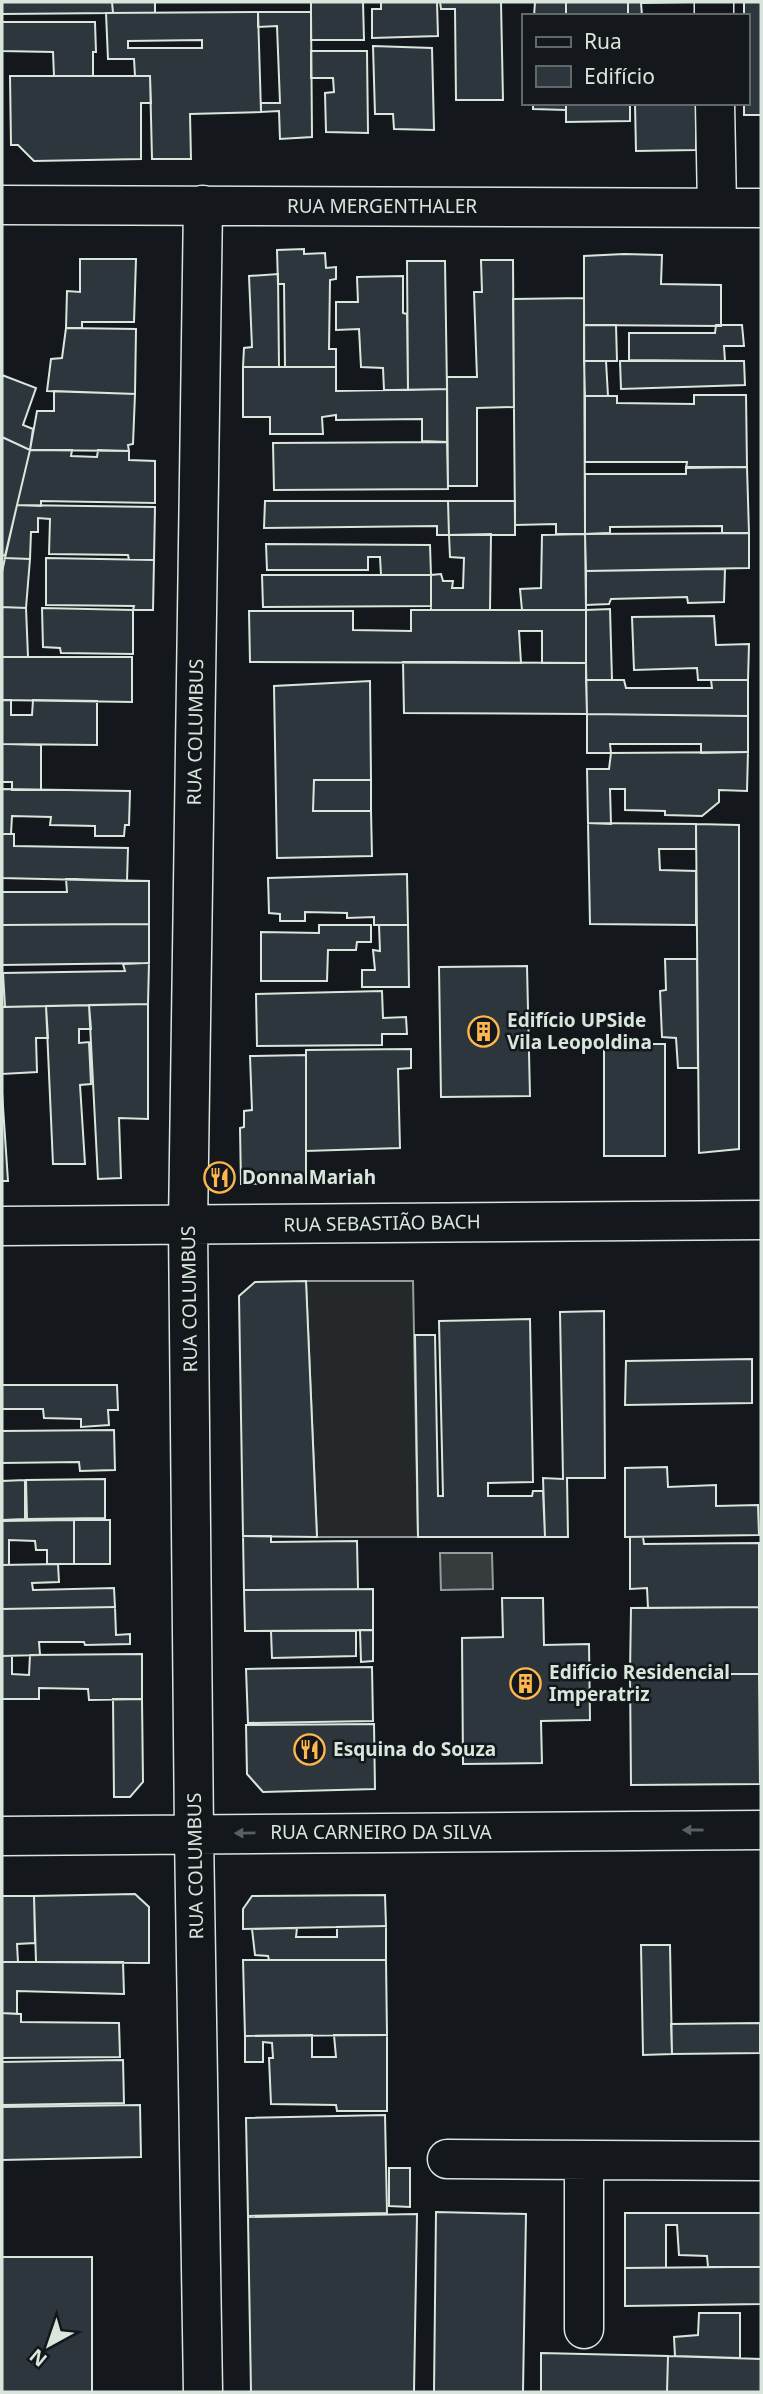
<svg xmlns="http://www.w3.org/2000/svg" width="763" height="2394" viewBox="0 0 763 2394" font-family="'Noto Sans',sans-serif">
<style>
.parking{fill:#24282b;stroke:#939e99;stroke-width:2}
.water{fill:#363b3e;stroke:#939e99;stroke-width:2}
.building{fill:#2c363c;stroke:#d8e6dc;stroke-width:2;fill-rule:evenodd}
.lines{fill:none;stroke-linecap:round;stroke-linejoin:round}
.minor-casing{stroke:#d8e6dc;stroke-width:41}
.minor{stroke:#14181c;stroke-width:38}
.oneway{fill:#59605f}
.labels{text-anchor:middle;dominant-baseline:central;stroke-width:5;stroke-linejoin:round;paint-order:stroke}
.street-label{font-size:19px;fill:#d8e6dc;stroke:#14181c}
.poi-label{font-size:19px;font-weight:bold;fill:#d8e6dc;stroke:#14181c;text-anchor:start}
</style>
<rect width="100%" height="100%" fill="#14181c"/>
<!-- parking -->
<path class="parking" d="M306,1281H413L418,1537H317Z"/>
<!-- water -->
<path class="water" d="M440,1553H492L493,1589L441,1590Z"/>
<!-- building -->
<path class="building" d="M2,2H112L113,13L2,14Z
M112,2H155V13H113Z
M311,2H363L364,40H311Z
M381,2H437L438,36L372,38V9H381Z
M440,2H501L503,100H456L455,9H441Z
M535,2H566V16H534Z
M566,2H628V16H566Z
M628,2H687L641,3L642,16H628Z
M744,2H761V115H744V103H747V16H744Z
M258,12L261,112L190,114L191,159H152L150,76H135L134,59H108L106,13ZM202,40V48H128V41Z
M258,12H311L312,137L280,139L279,111L261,112V103H280L277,26L258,27Z
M2,22H95L96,52H93V76H54L53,52L2,51Z
M373,46L432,48L434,130L394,129L393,114H375Z
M311,51H367L368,133L326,132L325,93L334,92L333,78H311Z
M10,76H150L151,103H141V159L34,161L18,145H11Z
M533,103H566V110L533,109Z
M566,103H630V121L566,122Z
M635,103H696V150L636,151Z
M304,249V254L325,253L326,268L336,267V279L330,280L329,349H336V367H285L284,284H278L277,250Z
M624,254L662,255L661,284L721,285V326L584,325V256Z
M80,259H136L134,322H82V328H66L67,291L80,292Z
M481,260H513L514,407L477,408V486H448L447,377H477L474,292H482Z
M407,261H445L447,389L408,390Z
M278,274L279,367H243L244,348L252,347L249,276Z
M403,276V313L407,314L408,390H384L383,368L361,367L359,329L336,330V302H358L357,277Z
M584,298L585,534H556V524L515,525L513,299Z
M584,325H616L617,361H584Z
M716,325H742L744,346H724L725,361L629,360V333H715Z
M66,328L136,329L135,394L47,391L51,359L62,358Z
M584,361H606L608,396H585Z
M620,361H744L745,385L621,389Z
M243,367H336V391L447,389V442L422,441V419L336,420V415L322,417L323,434H270V417H243Z
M2,375L36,388L23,425L33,429L30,450L2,437Z
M54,391L135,394L133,444L128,445L129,451L30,450L37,411H54Z
M694,395H746L747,467L686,468L687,462H585V396H617V403L694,404Z
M2,437L30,450L5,556L2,555Z
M447,442L448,489L274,490L273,443Z
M30,450H72L71,456L97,457L98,450L129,451V460L155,461V503L41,501V506L17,505Z
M686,467H747L749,533H722V526L610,527V533L585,534V474H686Z
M265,501H448L449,535H437V526L264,528Z
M448,501H515V535H449Z
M17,505L155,507L154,560H129L128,555L49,554L50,519L38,518V532H31L30,559L5,558Z
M749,533V568L586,571L585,534Z
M491,534L490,610H431V575L441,574L443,581H453L452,588H463L464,558L450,557L449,535Z
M585,534L586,610H522L520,589L541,588L542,535Z
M266,544L430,545L431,575H381L380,557H368V570H267Z
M5,558L30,559L26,608L2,607V572Z
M46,558L154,560L153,610H133L134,606L46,605Z
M725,569L724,602L688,603L687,597L611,599L609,604L586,605V571Z
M262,575H431V606L263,607Z
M2,607L26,608L28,657H2Z
M42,608L133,610V654L61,653L60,648L43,647Z
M610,609L612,680H586V610Z
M411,610H586V663H542V631H519L521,663L250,662L249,611H353V630L411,631Z
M714,616L716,645L749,644L748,680H698L697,668L634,670L632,617Z
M2,657H132V702L2,700Z
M403,662L586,663L587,714L404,713Z
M586,680H624L626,688H712L711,680H748V716L587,714Z
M370,681L371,780H314L313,811H371L372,856L277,858L274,686Z
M2,700H11V715H32L33,700L97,701V745L2,744Z
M587,714L748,716V752L701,753V744H610L611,753H587Z
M2,744L41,745V790H12V782H2Z
M748,752L747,791L719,790V802L702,816L665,815V811L625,810V789H610L611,824L588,823L587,769H609L611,753Z
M314,780H371V811H313Z
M2,789L130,791L129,825H125L124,836H95V826L50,825L51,817L12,816L11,834H2Z
M588,823L696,824V849H659L660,870L696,871V925L590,924Z
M696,824L739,825V1149L699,1153Z
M2,834H14V846L128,848L127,881L2,878Z
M407,874L408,925H374V917L347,918V913L305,912V921H280V914L269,913L268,878Z
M66,879L149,881V924L2,925V892H67Z
M149,924V963L2,965V925Z
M319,925H371V942H357L356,950H328L327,981H261V932L319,933Z
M379,925H408L409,987H362V970H375L373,950L380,951Z
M665,959H697L698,1068H678L676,1038L662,1037L660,991L666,990Z
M149,963L148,1004L5,1007L3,973L125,971L123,964Z
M527,966L530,1096L441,1097L439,967Z
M382,991L383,1018L406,1017L407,1034H382V1045L257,1046L256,994Z
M148,1004V1119L119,1118L121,1178L98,1179L89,1005Z
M89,1005L91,1029H79V1043L89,1042L91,1084L80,1085L85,1164H53L46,1006Z
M46,1006L48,1038H36L37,1072L2,1074V1007Z
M604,1044H665V1156H604Z
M411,1049V1068L398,1069L400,1148L306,1151V1050Z
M306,1055V1183L241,1184L240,1128L244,1127V1111L252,1110L250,1056Z
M2,1092L8,1181H2Z
M306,1281L317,1537L243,1536L239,1296L255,1282Z
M604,1311L605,1478H567L568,1537H545L543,1478L563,1479L560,1312Z
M530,1319L533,1482L488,1483V1496H532L533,1491H543L545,1537H418L415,1335H435L438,1496H443L439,1321Z
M752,1359V1403L625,1405L626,1361Z
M2,1385H117L118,1410H108L109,1425L81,1427V1419L44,1418L43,1409H2Z
M114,1430L115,1470L80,1471L79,1462L2,1463V1431Z
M667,1467L668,1487L716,1485V1506L758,1505L759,1535L625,1537V1468Z
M105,1479V1518L27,1519L26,1480Z
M25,1480V1519L2,1520V1481Z
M74,1520V1564H47V1550H36L35,1541L9,1540V1565H2V1521Z
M74,1520H110V1564H74Z
M243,1536H271V1542L357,1541L358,1589L244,1590Z
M630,1537H643L644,1544L759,1543V1607L648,1608L647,1588L630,1589Z
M58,1564L59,1582L32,1583L33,1590L114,1588L115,1607L2,1609V1565Z
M373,1589V1630L245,1631L244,1590Z
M502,1598H543L544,1645L589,1644L590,1720L541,1721L542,1763L463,1764L462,1638L503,1637Z
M115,1607L116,1635L130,1634V1644L85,1645L84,1642H39L40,1655L2,1656V1609Z
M759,1607V1674H630L631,1608Z
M360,1630H373V1661L361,1662Z
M271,1631H356V1656L272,1658Z
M142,1654V1699L89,1700L88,1689L39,1688V1699H2V1656H12V1674L29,1675L30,1655Z
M372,1667L373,1721L248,1723L246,1669Z
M630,1674H759L760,1784L631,1785Z
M113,1699H142L143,1782L130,1797H114Z
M374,1724L375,1789L263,1792L247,1774L246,1725Z
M135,1894L149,1907V1963L36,1962L34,1896Z
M385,1895L386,1926L243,1929V1909L252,1896Z
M2,1896H34L35,1943L17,1944L18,1962H2Z
M386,1926V1960H269L268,1956L255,1955L252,1929L297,1928L296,1937H337V1927Z
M641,1945H670L672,2054L643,2055Z
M243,1960H386L387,2035L245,2036Z
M2,1962H123L124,1994L17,1991V2014L2,2013Z
M2,2013L21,2014V2022L119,2023L120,2057L2,2058Z
M760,2023V2053L672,2054L671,2024Z
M312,2035V2057H336L334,2035H387V2111H337L336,2105L271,2104L269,2058H273L272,2043L263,2042V2062H245V2036Z
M123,2060L124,2103L2,2105V2062Z
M140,2105L141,2157L2,2160V2107Z
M385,2115L387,2213L248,2216L246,2118Z
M389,2168H410V2207L389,2206Z
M436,2212L526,2214L523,2392H434Z
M625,2213H761V2267H708L707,2256L679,2255L677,2225H666V2268H625Z
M417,2214L414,2392H251L248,2217Z
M2,2257H92V2392H2Z
M730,2267H761V2304L625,2306V2268Z
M699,2313H740V2358L675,2356L674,2337L698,2335Z
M541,2353L668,2356L667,2392H541Z
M668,2356L761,2359V2392H667Z"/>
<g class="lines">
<defs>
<path id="minor" d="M714,2V16
M715,103L717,207
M2,205L761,208
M203,205L188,1225L194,1834L203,2392
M2,1226L761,1220
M2,1836L761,1830
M447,2159L761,2161
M584,2160V2329"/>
</defs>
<!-- minor casing -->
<use href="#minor" class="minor-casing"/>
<!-- minor -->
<use href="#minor" class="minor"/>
</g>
<!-- one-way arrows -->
<defs><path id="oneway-solid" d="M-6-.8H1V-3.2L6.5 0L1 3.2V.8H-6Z" transform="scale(1.75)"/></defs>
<g class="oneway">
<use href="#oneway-solid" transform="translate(693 1830) rotate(180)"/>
<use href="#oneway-solid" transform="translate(245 1833) rotate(179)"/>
</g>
<!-- icons -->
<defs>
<symbol id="building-ring" viewBox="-11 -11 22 22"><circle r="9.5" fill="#14181c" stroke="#ffb74d" stroke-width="1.5"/><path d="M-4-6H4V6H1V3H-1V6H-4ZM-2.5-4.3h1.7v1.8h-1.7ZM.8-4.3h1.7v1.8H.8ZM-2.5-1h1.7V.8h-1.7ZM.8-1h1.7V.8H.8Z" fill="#ffb74d"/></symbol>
<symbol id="restaurant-ring" viewBox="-11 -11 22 22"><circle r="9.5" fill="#14181c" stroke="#ffb74d" stroke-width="1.5"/><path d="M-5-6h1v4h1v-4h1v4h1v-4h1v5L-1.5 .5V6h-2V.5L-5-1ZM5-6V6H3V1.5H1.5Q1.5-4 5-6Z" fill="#ffb74d"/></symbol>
</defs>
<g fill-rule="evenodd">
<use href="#building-ring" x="466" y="1014" width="35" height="35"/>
<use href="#restaurant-ring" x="202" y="1160" width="35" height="35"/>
<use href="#building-ring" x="508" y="1666" width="35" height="35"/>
<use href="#restaurant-ring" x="292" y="1732" width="35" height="35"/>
</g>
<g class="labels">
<!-- street labels -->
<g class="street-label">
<text x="382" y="206">RUA MERGENTHALER</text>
<text transform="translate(195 732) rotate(-89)">RUA COLUMBUS</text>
<text transform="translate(382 1223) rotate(-1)">RUA SEBASTIÃO BACH</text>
<text transform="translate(189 1299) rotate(-91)">RUA COLUMBUS</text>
<text x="381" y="1832">RUA CARNEIRO DA SILVA</text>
<text transform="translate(195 1866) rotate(-91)">RUA COLUMBUS</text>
</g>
<!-- poi labels -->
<g class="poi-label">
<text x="507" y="1020">Edifício UPSide<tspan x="507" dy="22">Vila Leopoldina</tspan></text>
<text x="242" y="1177">Donna Mariah</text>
<text x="549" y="1672">Edifício Residencial<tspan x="549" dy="22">Imperatriz</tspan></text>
<text x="333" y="1749">Esquina do Souza</text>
</g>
</g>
<!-- border -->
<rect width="763" height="2394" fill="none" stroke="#d8e6dc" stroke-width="7"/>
<!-- legend -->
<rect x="522" y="14" width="228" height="91" fill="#14181c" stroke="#626a69" stroke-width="2"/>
<rect x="536" y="37" width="35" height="10" fill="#14181c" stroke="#626a69" stroke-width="2"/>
<text x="584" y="49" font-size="21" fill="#d8e6dc">Rua</text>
<rect x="536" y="66" width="35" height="21" fill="#2c363c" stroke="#626a69" stroke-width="2"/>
<text x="584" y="84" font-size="21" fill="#d8e6dc">Edifício</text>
<!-- north arrow -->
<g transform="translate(49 2345) rotate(220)" stroke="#14181c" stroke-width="5" paint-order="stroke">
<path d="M0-5L12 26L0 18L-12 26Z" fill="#d8e6dc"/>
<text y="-10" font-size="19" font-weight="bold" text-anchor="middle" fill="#d8e6dc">N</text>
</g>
</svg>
